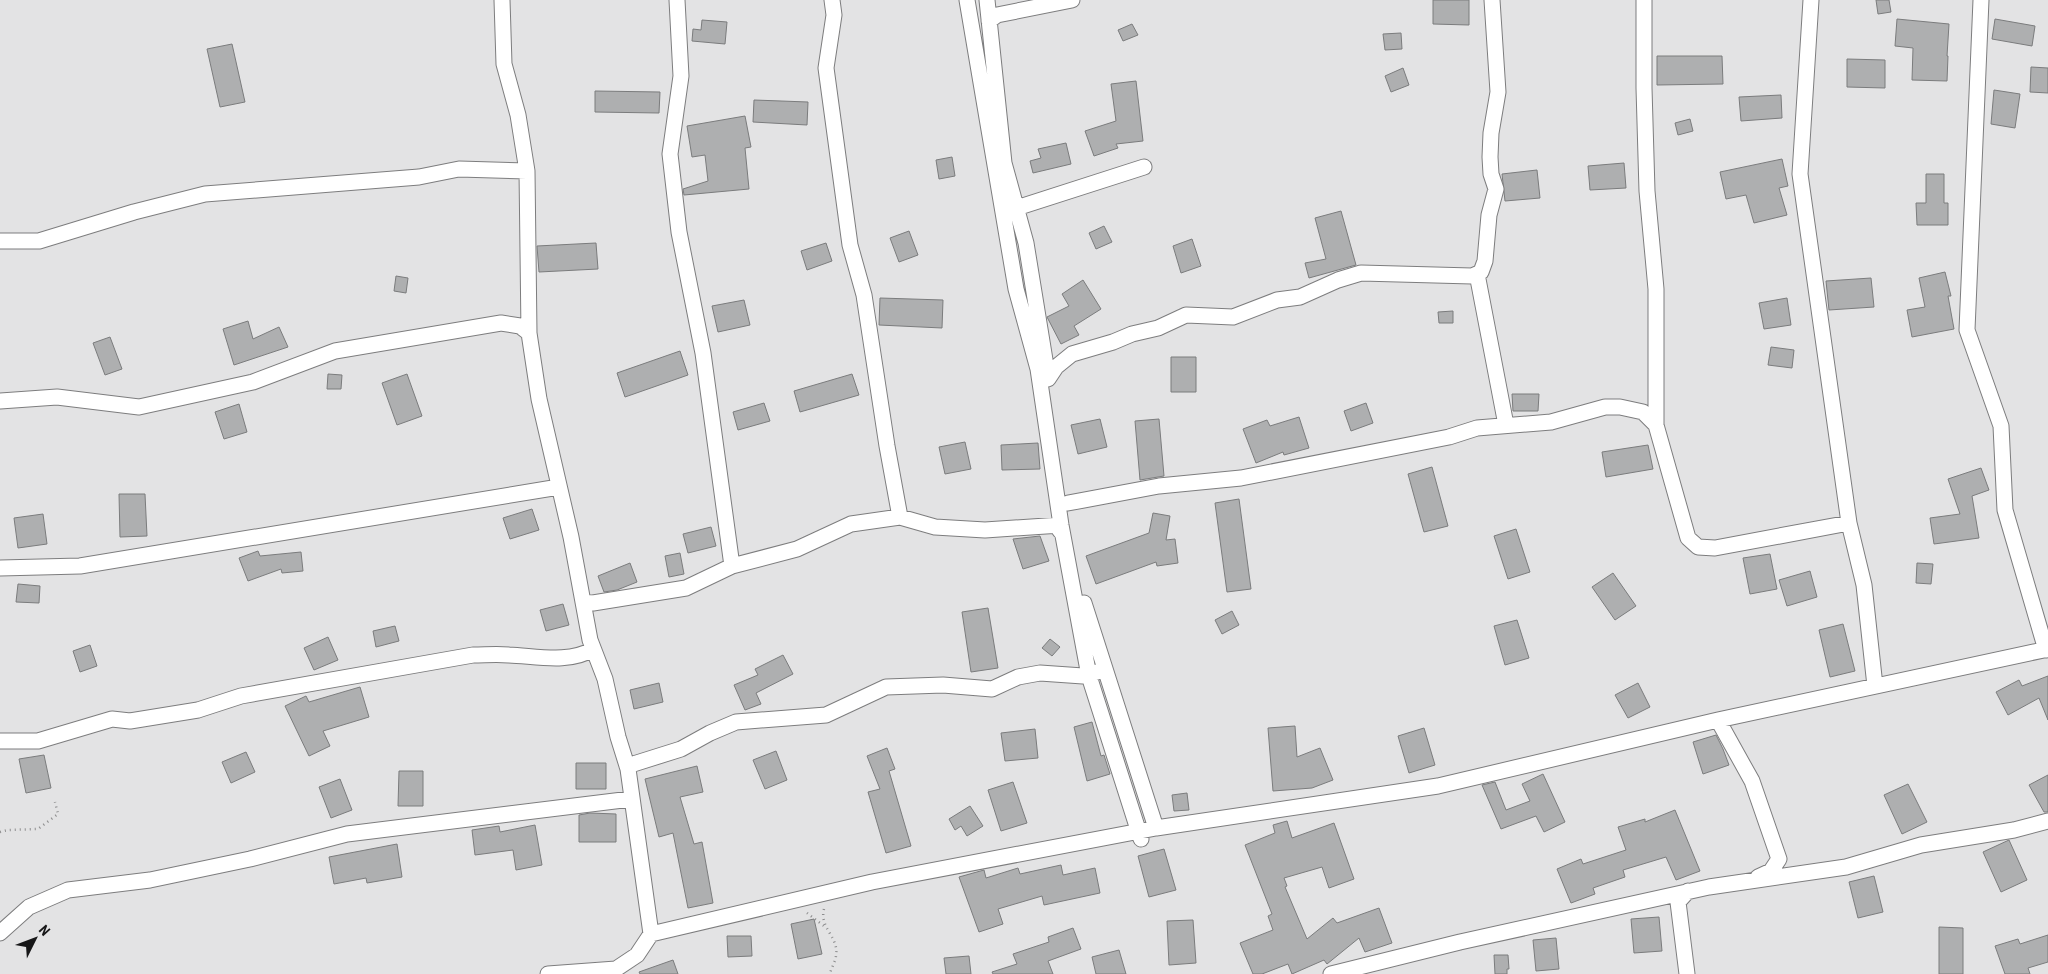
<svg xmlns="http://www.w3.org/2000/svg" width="2048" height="974" viewBox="0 0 2048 974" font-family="'Roboto Condensed',sans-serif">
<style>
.building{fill:#aeafb0;stroke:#7b7c7d}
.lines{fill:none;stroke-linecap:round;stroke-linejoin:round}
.minor-casing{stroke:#7d7d7e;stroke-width:17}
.path{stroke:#8d8d8e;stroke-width:2.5;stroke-dasharray:1 4;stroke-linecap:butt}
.minor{stroke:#fff;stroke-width:15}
</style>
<rect width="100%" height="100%" fill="#e3e3e4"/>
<!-- building -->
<path class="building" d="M1433,0H1469V25L1433,24Z
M1876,0H1889L1891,12L1878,14Z
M1897,19L1949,24L1947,56H1948L1947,81L1912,80L1913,48L1895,46Z
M1995,19L2035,26L2032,46L1992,39Z
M702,20L727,22L725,44L692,41L693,29L701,30Z
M1132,24L1138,35L1123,41L1118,30Z
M1401,33L1402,49L1385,50L1383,34Z
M232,44L245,102L220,107L207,49Z
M1657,56H1722L1723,84L1657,85Z
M1847,59L1885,60V88L1847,87Z
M2031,67L2048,68V93L2030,92Z
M1403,68L1409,85L1391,92L1385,76Z
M1136,81L1143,141L1116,144L1118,148L1094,156L1085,131L1116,121L1111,84Z
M1994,90L2020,94L2015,128L1991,124Z
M595,91L660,92L659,113L595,112Z
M1781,95L1782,118L1741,121L1739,97Z
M754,100L808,102L807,125L753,122Z
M745,116L751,147L745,148L749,189L684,195L683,189L708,181L705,155L692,157L687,126Z
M1690,119L1693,131L1678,135L1675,123Z
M1066,143L1071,164L1033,173L1030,161L1041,158L1038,149Z
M952,157L955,176L939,179L936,160Z
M1782,159L1788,186L1779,188L1787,215L1754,223L1746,195L1726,199L1720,172Z
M1624,163L1626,188L1590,190L1588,166Z
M1537,170L1540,198L1505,201L1502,174Z
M1926,174H1944V203H1948V225H1917L1916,203H1926Z
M1341,211L1356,265L1309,278L1305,263L1326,259L1315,218Z
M1104,226L1112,242L1096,249L1089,233Z
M909,231L918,255L899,262L890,238Z
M1192,239L1201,266L1181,273L1173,246Z
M596,243L598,269L539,272L537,246Z
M826,243L832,261L807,270L801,251Z
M1945,272L1951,296H1948L1954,329L1912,337L1907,310L1925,307L1919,278Z
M396,276L408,278L406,293L394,291Z
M1871,278L1874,307L1829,310L1826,281Z
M1083,280L1101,309L1074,326L1079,335L1061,344L1047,317L1069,306L1062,294Z
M880,298L943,300L942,328L879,325Z
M1787,298L1791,325L1764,329L1759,303Z
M744,300L750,325L718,332L712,306Z
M1453,311V323H1439L1438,312Z
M248,321L253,339L279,327L288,347L234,365L223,329Z
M110,337L122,369L105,375L93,343Z
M1771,347L1794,350L1792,368L1768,365Z
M680,351L688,375L625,397L617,373Z
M1171,357H1196V392H1171Z
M328,374L342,375L341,389H327Z
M407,374L422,416L397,425L382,383Z
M852,374L859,395L800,412L794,391Z
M1512,394H1539L1538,411H1513Z
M764,403L770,421L738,430L733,412Z
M1366,403L1373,423L1351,431L1344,411Z
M239,404L247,432L224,439L215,412Z
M1299,417L1309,448L1284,455L1283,452L1256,463L1243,429L1267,420L1270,426Z
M1100,419L1107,447L1078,454L1071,425Z
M1159,419L1164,476L1140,480L1135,421Z
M965,442L971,469L945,474L939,447Z
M1038,443L1040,469L1002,470L1001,445Z
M1648,445L1653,469L1606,477L1602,452Z
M1432,467L1448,526L1424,532L1408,474Z
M1981,468L1989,490L1972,496L1979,538L1934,544L1930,518L1960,514L1948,479Z
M119,494H145L147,536L120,537Z
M1239,499L1251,589L1227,592L1215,503Z
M532,509L539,530L510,539L503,518Z
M1153,513L1170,516L1166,540L1175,539L1178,563L1157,566L1156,562L1096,584L1086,556L1149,533Z
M43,514L47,544L18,548L14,518Z
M711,527L716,546L688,553L683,534Z
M1516,529L1530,572L1508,579L1494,536Z
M1040,536L1049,561L1023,569L1013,539Z
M258,551L260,556L301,552L303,571L282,573L281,569L248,581L239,558Z
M680,553L684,574L669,577L665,556Z
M1770,554L1777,589L1750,594L1743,558Z
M630,563L637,582L617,590L604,592L598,576Z
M1917,563L1933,564L1931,584L1916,583Z
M1810,571L1817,597L1787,606L1779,580Z
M1613,573L1636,606L1615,620L1592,587Z
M18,584L40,586L39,603L16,602Z
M563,604L569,625L546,631L540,610Z
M988,608L998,668L971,672L962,612Z
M1232,611L1239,625L1222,634L1215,620Z
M1517,620L1529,658L1505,665L1494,626Z
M1843,624L1855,671L1830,677L1819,630Z
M395,626L399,641L376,647L373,631Z
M328,637L338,660L314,670L304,648Z
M1050,639L1060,647L1052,656L1042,648Z
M90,645L97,666L80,672L73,651Z
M783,655L793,674L756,693L761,704L745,710L734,685L758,675L755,669Z
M2048,676V720L2039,698L2008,715L1996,692L2019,680L2022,686Z
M659,683L663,702L634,709L630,690Z
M1638,683L1650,707L1628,718L1615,695Z
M360,687L369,717L323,731L330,746L309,756L285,706L306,696L309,702Z
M1092,722L1101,756L1104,755L1110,774L1087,781L1074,727Z
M1295,726L1297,757L1320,748L1333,780L1312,788L1273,791L1268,728Z
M1424,728L1435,765L1409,773L1398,736Z
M1035,729L1038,758L1005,761L1001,733Z
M1716,735L1723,749L1729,765L1703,774L1693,742Z
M887,748L895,769L889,771L911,846L886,853L868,792L880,789L867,756Z
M776,751L787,780L765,789L753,760Z
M246,752L255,772L231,783L222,762Z
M44,755L51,788L26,793L19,759Z
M576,763H606V789H576Z
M697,766L703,792L680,797L694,844L702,842L713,903L688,908L673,833L659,837L645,779Z
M399,771H423V806H398Z
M1543,774L1565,822L1544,832L1536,816L1501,829L1482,785L1495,782L1506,810L1530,801L1522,784Z
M2048,775V812H2044L2029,785Z
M340,779L352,810L331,818L319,787Z
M1013,782L1027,823L1001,831L988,790Z
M1908,784L1927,822L1902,834L1884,795Z
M1187,793L1189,810L1174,811L1172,795Z
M970,806L983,826L967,836L961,826L955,830L949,819Z
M1675,810L1700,871L1676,880L1666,857L1623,870L1625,877L1593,888L1595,894L1571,903L1557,869L1581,859L1583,864L1626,850L1618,827L1645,819V822Z
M590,813L616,814V842H579V815Z
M1287,821L1292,838L1334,823L1354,879L1329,888L1322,867L1284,878L1287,886L1285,887L1307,939L1333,918L1337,923L1379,908L1392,943L1365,952L1359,938L1327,964L1324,960L1292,974L1288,964L1262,974H1253L1240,943L1273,930L1268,916L1272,914L1245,845L1275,833L1273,825Z
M535,825L542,865L516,870L513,850L475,855L472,830L499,826L500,832Z
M2009,840L2027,880L2001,892L1983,852Z
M397,844L402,877L367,883L366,878L334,884L329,857Z
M1164,849L1176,890L1149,897L1138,856Z
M1061,865L1063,875L1095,868L1100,893L1044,905L1042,896L998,909L1003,924L979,932L959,877L984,870L986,878L1018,868L1020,874Z
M1874,876L1883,912L1858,918L1849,882Z
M1659,917L1662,951L1634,953L1631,919Z
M814,919L822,954L798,959L791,924Z
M1193,920L1196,963L1169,965L1167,921Z
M1939,927L1963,928V974H1939Z
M1073,928L1081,949L1048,961L1053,974H993L992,972L1017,964L1013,954L1049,942L1048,937Z
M2048,935V962L2028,968L2030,974H2005L1995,946L2018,939L2020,944Z
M727,936H751L752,956L728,957Z
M1556,938L1559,969L1536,971L1533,940Z
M1119,950L1126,974H1096L1092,957Z
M1494,955H1508L1509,969H1507V974H1495Z
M969,956L971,974H946L944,958Z
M673,960L678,974H640L639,972Z"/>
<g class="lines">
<defs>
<path id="minor" d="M502,0L504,64L518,115L527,171L529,333L539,399L571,537L590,640L605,679L618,737L628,769L651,934
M677,0L681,76L670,154L679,232L703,353L732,566
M832,0L834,15L826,68L850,245L864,295L887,446L900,517
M967,0L1016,289L1038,369L1061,525L1089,676L1141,839
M987,0L1004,163L1026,243L1046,366
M1644,0V88L1647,191L1656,289V425L1688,538L1698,547L1715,548L1849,523
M1811,0L1800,174L1849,523L1864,585L1875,686
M1981,0L1967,330L2001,426L2005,510L2046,650
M989,21L997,15L1072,0
M1007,211L1144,167
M0,241H39L134,212L205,194L419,177L459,169L527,171
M1477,274L1506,425
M1048,379L1056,367L1072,354L1113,342L1132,334L1158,328L1186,315L1233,317L1277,300L1300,297L1338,280L1361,273L1472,276L1481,272L1485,261L1489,215L1496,189L1491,174L1490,157L1491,133L1498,92L1492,0
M0,401L57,397L139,407L253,382L335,351L501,323L520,326L529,333
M1068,503L1159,486L1241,478L1449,437L1477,428L1551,422L1605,407H1620L1643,412L1656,425
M0,568L80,566L559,487
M583,602L593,603L686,588L732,566L797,549L851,524L900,517L935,527L985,530L1061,525L1058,527L1060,531
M1084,603L1156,828
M1718,720L1752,781L1779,859L1771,871L1758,877
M0,741H38L112,719L130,721L198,710L241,696L473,655C485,655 497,654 509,655C536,656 569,664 593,649
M627,766L681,749L710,733L736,722L826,715L886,687L943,685L992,689L1018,677L1040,673L1083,676L1097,672
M0,933L29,907L68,890L150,880L250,859L347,834L631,799
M548,974L616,969L637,955L651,934L872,882L1156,828L1438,786L1718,720L2048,649
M1331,974L1460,942L1709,887L1846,867L1921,845L2014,830L2048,821
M1687,974L1678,902L1688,891"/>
</defs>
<!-- minor casing -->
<use href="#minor" class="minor-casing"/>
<!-- path -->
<path class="path" d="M0,832L8,830L38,829L58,814L55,802
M824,909C819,928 839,937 836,955C836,961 831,968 830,974
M807,913L824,926"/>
<!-- minor -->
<use href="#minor" class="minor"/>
</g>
<!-- north arrow -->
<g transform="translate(35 939) rotate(48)" stroke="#e3e3e4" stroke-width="4" paint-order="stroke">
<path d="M0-4L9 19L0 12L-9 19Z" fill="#171718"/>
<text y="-8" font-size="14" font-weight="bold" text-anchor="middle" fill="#171718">N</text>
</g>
</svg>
